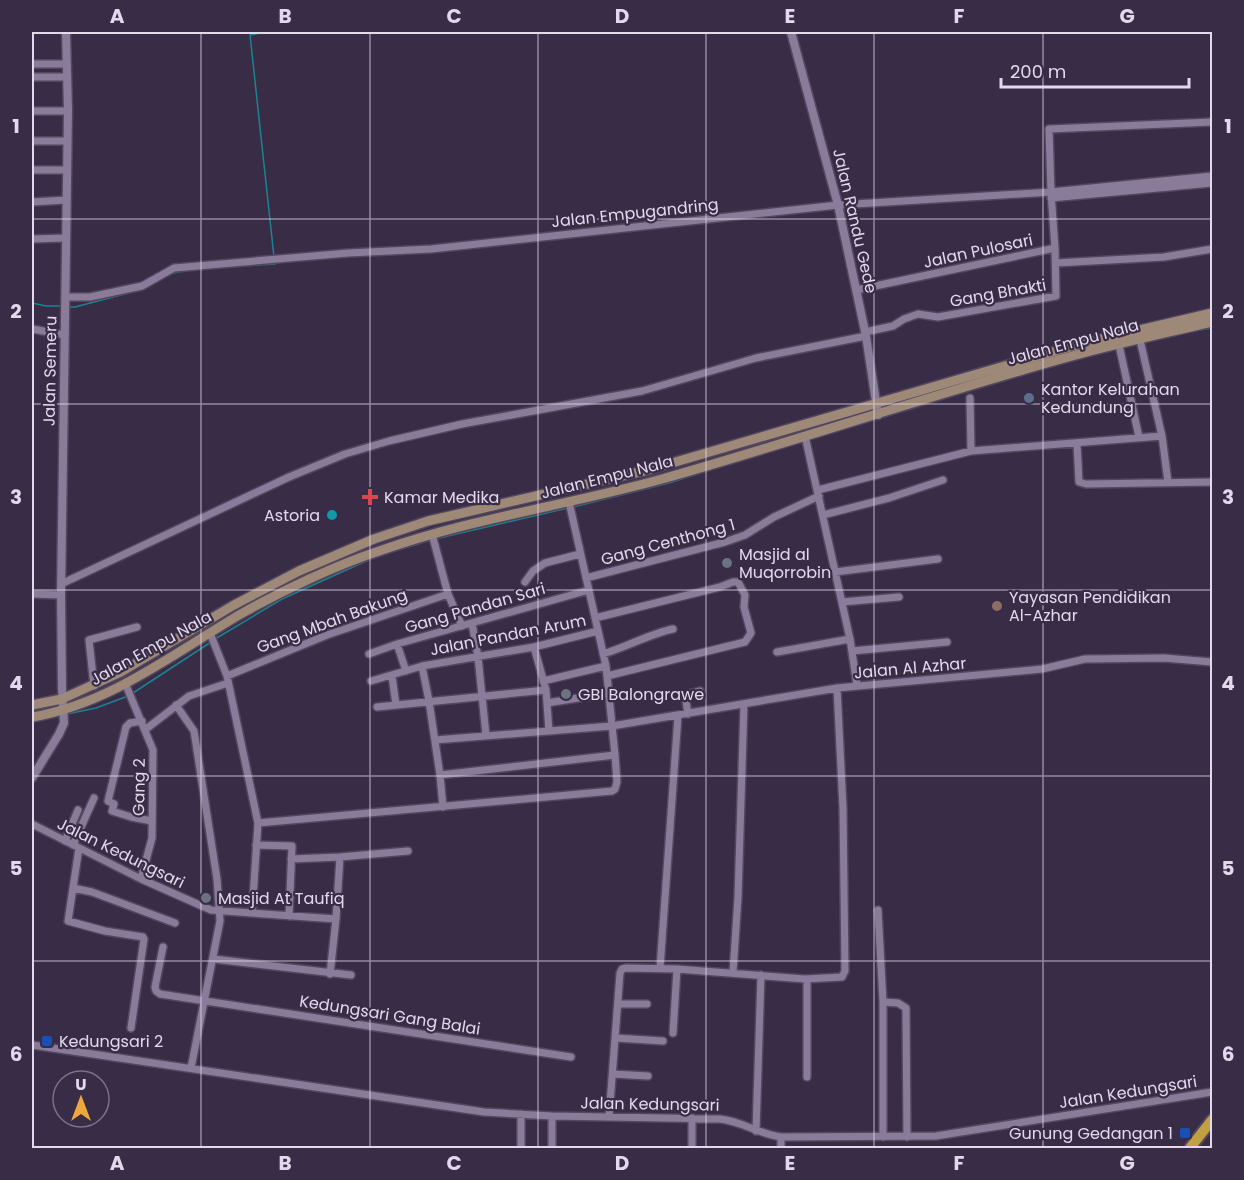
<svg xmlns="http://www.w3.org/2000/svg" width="1244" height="1180" viewBox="0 0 1244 1180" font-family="Poppins,sans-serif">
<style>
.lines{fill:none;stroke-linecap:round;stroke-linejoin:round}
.stream{stroke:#1a8491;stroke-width:1.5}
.minor-casing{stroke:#53475e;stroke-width:10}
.tertiary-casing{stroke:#53475e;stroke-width:11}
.secondary-casing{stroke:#53475e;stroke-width:12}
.trunk-casing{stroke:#53475e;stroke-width:14}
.minor{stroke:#8a7b9a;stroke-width:7}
.tertiary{stroke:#8a7b9a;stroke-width:8}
.secondary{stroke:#9e8978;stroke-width:9}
.trunk{stroke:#c0a040;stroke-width:10}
.grid{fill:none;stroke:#e2d9eb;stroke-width:1.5;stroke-opacity:0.55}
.service-dot{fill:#5c6f8a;stroke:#392c47;stroke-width:2}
.health-dot{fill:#e0444e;stroke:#392c47;stroke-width:2}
.culture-dot{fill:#0f9aa8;stroke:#392c47;stroke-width:2}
.worship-dot{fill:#6b7280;stroke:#392c47;stroke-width:2}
.education-dot{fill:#8d6e63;stroke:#392c47;stroke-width:2}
.transit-dot{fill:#1a4fb4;stroke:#392c47;stroke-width:2}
.labels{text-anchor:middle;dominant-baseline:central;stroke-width:4.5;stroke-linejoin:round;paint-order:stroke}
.street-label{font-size:16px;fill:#e2d9eb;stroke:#392c47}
.poi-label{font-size:16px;fill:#e2d9eb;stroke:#392c47;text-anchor:start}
.neatline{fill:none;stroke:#e2d9eb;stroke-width:2}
.grid-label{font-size:20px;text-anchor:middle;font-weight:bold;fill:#e2d9eb}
</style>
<rect width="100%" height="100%" fill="#392c47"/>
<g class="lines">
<!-- stream -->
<path class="stream" d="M266,32L250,35L274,257
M220,267L275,264
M170,274L186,270
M32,303L46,306H60
M68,307H75L136,291
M1193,331L1212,328
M573,507L669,483L716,468
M435,539L568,508
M378,556L431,540
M215,639L282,599L373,558
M133,693L211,642
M67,714L96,708L128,696
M32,722L60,716"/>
<defs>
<path id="minor" d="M32,64H67
M32,77H67
M32,111H68
M32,141H67
M32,170H66
M1051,198L1212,183
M32,202L66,200
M32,239L66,238
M1056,263L1164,257L1212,249
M856,290L1055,248L1051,192L1049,129L1212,122
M66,297H90L142,286L174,268L348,253L431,249L838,205L1051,192L1212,176
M32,329L65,335
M865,332L893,326L904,319L918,314L938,317L1056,296L1055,248
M1140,340L1162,436
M1119,345L1139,437
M970,398L971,451
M805,436L850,639L857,685
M1077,444L1079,482L1086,484L1212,482
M818,490L971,451L1162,436L1168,482
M823,515L889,498L943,480
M432,534L448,594L462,626
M835,572L938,559
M586,578L725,542L745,535L774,517L819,496
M525,582L533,571L545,563L580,554
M61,584L289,477L345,454L389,441L462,424L642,391L756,358L866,336
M32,594L61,595
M842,602L899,597
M595,618L720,587L733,582H738L745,595L744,607L751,633L745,642L607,676
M472,623L478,657L486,735
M397,644L406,671
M534,647L546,690L549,731
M852,651L947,642
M777,652L850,639
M369,654L397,644L589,590
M603,654C627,647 649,634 673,629
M422,666L429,701L440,775L615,755
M227,676L327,635L448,594
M392,676L396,705
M371,681L422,666L534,647L598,631
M543,681L606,666
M125,683L153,750L152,838L141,879
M94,686L89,640L137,627
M547,703L609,693
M176,705L194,731L217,879L220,921L191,1068
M377,707L546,690
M688,714L685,695L700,691
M142,721L130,723L126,727L108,801L114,804L112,811L131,817L152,821
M146,729L189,696L228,683
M435,740L612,726L837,688L1042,669L1085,659L1164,658L1212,662
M440,775L443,807
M258,823L612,791L615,789L617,782L615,755L606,666L569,502
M32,824L141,879L211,910L252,913L258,823L227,676L210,633
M65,841L78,810
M73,845L94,798
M256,845L292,846L289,916
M79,848L68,921L105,931L143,937L144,939L131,1028
M291,859L340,857L408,851
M73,888L92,892L175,923
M878,910L883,1002
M252,913L336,919L340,857
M163,947L155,987L156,991L160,994L571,1057
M214,959L351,975
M660,968L678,716
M733,973L738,897L744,704
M330,974L336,919
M805,979L842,977L845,971L843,808L837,688
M619,1004H647
M673,1033L677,969
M616,1038L663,1041
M32,1045L484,1112L552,1116L720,1119C741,1121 759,1134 781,1137L936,1136L1212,1092
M613,1074L648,1076
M521,1114V1148
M609,1117L620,973L622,969L626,968L677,969L805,979L807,982V1077
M756,1131L761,975
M781,1137V1148
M883,1137V1002L898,1003L906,1008L907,1137
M552,1148V1116
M692,1148V1118"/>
<path id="tertiary" d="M791,32L838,205L866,336L878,415
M32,778L59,734L64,723L62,688L61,595L68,111L66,32"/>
<path id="secondary" d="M32,705L62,699L121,672L234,605L299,571L374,539L428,521L648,470L1080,344L1212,313
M32,717C109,704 173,654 239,615C281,591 336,565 382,550C473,518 569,505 662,479C799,440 934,394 1072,356C1118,343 1166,333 1212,322"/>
<path id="trunk" d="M1190,1148L1212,1120"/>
</defs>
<!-- minor casing -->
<use href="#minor" class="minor-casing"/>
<!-- tertiary casing -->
<use href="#tertiary" class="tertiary-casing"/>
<!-- secondary casing -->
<use href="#secondary" class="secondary-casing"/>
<!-- trunk casing -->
<use href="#trunk" class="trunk-casing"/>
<!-- minor -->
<use href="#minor" class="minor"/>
<!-- tertiary -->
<use href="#tertiary" class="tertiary"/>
<!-- secondary -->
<use href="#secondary" class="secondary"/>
<!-- trunk -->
<use href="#trunk" class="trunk"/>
</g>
<!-- grid -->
<path class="grid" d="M201,32V1148M370,32V1148M538,32V1148M706,32V1148M874,32V1148M1043,32V1148M32,219H1212M32,404H1212M32,590H1212M32,776H1212M32,961H1212"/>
<!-- markers -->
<circle class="service-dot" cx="1029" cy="398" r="6"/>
<path class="health-dot" d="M367 488h6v6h6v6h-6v6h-6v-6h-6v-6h6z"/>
<circle class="culture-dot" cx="332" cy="515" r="6"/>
<g class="worship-dot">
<circle cx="727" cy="563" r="6"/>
<circle cx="566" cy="694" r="6"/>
<circle cx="206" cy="898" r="6"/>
</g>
<circle class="education-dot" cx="997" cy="606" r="6"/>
<g class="transit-dot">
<rect x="41" y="1035" width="12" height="12" rx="3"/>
<rect x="1179" y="1127" width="12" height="12" rx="3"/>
</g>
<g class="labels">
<!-- street labels -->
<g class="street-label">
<text transform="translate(635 213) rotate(-6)">Jalan Empugandring</text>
<text transform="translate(855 221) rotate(77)">Jalan Randu Gede</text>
<text transform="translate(978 251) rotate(-12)">Jalan Pulosari</text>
<text transform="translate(998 293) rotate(-10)">Gang Bhakti</text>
<text transform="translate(1073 342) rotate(-15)">Jalan Empu Nala</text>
<text transform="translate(50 371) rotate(-89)">Jalan Semeru</text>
<text transform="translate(607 477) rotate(-14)">Jalan Empu Nala</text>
<text transform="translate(668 542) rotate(-15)">Gang Centhong 1</text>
<text transform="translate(475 608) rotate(-16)">Gang Pandan Sari</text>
<text transform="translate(332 621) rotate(-20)">Gang Mbah Bakung</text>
<text transform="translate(508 635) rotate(-11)">Jalan Pandan Arum</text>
<text transform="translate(151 648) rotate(-29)">Jalan Empu Nala</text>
<text transform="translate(910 668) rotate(-5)">Jalan Al Azhar</text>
<text transform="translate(139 787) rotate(-89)">Gang 2</text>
<text transform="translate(121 853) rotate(26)">Jalan Kedungsari</text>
<text transform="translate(390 1015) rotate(9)">Kedungsari Gang Balai</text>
<text transform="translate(1128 1092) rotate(-9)">Jalan Kedungsari</text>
<text transform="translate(650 1104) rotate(1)">Jalan Kedungsari</text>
</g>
<!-- poi labels -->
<g class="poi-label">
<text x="1041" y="389">Kantor Kelurahan<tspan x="1041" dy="18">Kedundung</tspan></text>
<text x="384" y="497">Kamar Medika</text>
<text x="320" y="515" text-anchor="end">Astoria</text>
<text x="739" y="554">Masjid al<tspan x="739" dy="18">Muqorrobin</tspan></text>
<text x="1009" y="597">Yayasan Pendidikan<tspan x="1009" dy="18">Al-Azhar</tspan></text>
<text x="578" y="694">GBI Balongrawe</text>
<text x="218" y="898">Masjid At Taufiq</text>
<text x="59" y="1041">Kedungsari 2</text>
<text x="1173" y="1133" text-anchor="end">Gunung Gedangan 1</text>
</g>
</g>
<!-- border -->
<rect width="1244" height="1180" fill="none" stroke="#392c47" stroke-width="66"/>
<!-- north arrow -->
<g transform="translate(81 1099)"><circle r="28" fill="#392c47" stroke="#7d7189" stroke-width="1.5"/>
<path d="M0-4.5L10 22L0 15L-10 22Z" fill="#eea73d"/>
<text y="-9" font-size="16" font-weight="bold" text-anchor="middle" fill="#e2d9eb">U</text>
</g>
<!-- scale -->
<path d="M1001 78v9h188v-9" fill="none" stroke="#e2d9eb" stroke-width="3"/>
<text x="1010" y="78" font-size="18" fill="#e2d9eb" stroke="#392c47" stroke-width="4.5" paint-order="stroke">200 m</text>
<rect x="33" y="33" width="1178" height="1114" class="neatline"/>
<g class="grid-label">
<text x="117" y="23">A</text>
<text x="285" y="23">B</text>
<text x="454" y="23">C</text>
<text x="622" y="23">D</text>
<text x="790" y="23">E</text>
<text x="959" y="23">F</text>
<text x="1127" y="23">G</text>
<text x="16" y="133">1</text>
<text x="1228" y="133">1</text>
<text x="16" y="318">2</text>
<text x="1228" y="318">2</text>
<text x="16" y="504">3</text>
<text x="1228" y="504">3</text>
<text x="16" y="690">4</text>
<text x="1228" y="690">4</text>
<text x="16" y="875">5</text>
<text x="1228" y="875">5</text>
<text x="16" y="1061">6</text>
<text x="1228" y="1061">6</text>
<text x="117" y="1170">A</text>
<text x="285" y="1170">B</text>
<text x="454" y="1170">C</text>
<text x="622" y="1170">D</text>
<text x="790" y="1170">E</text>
<text x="959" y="1170">F</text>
<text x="1127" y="1170">G</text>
</g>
</svg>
